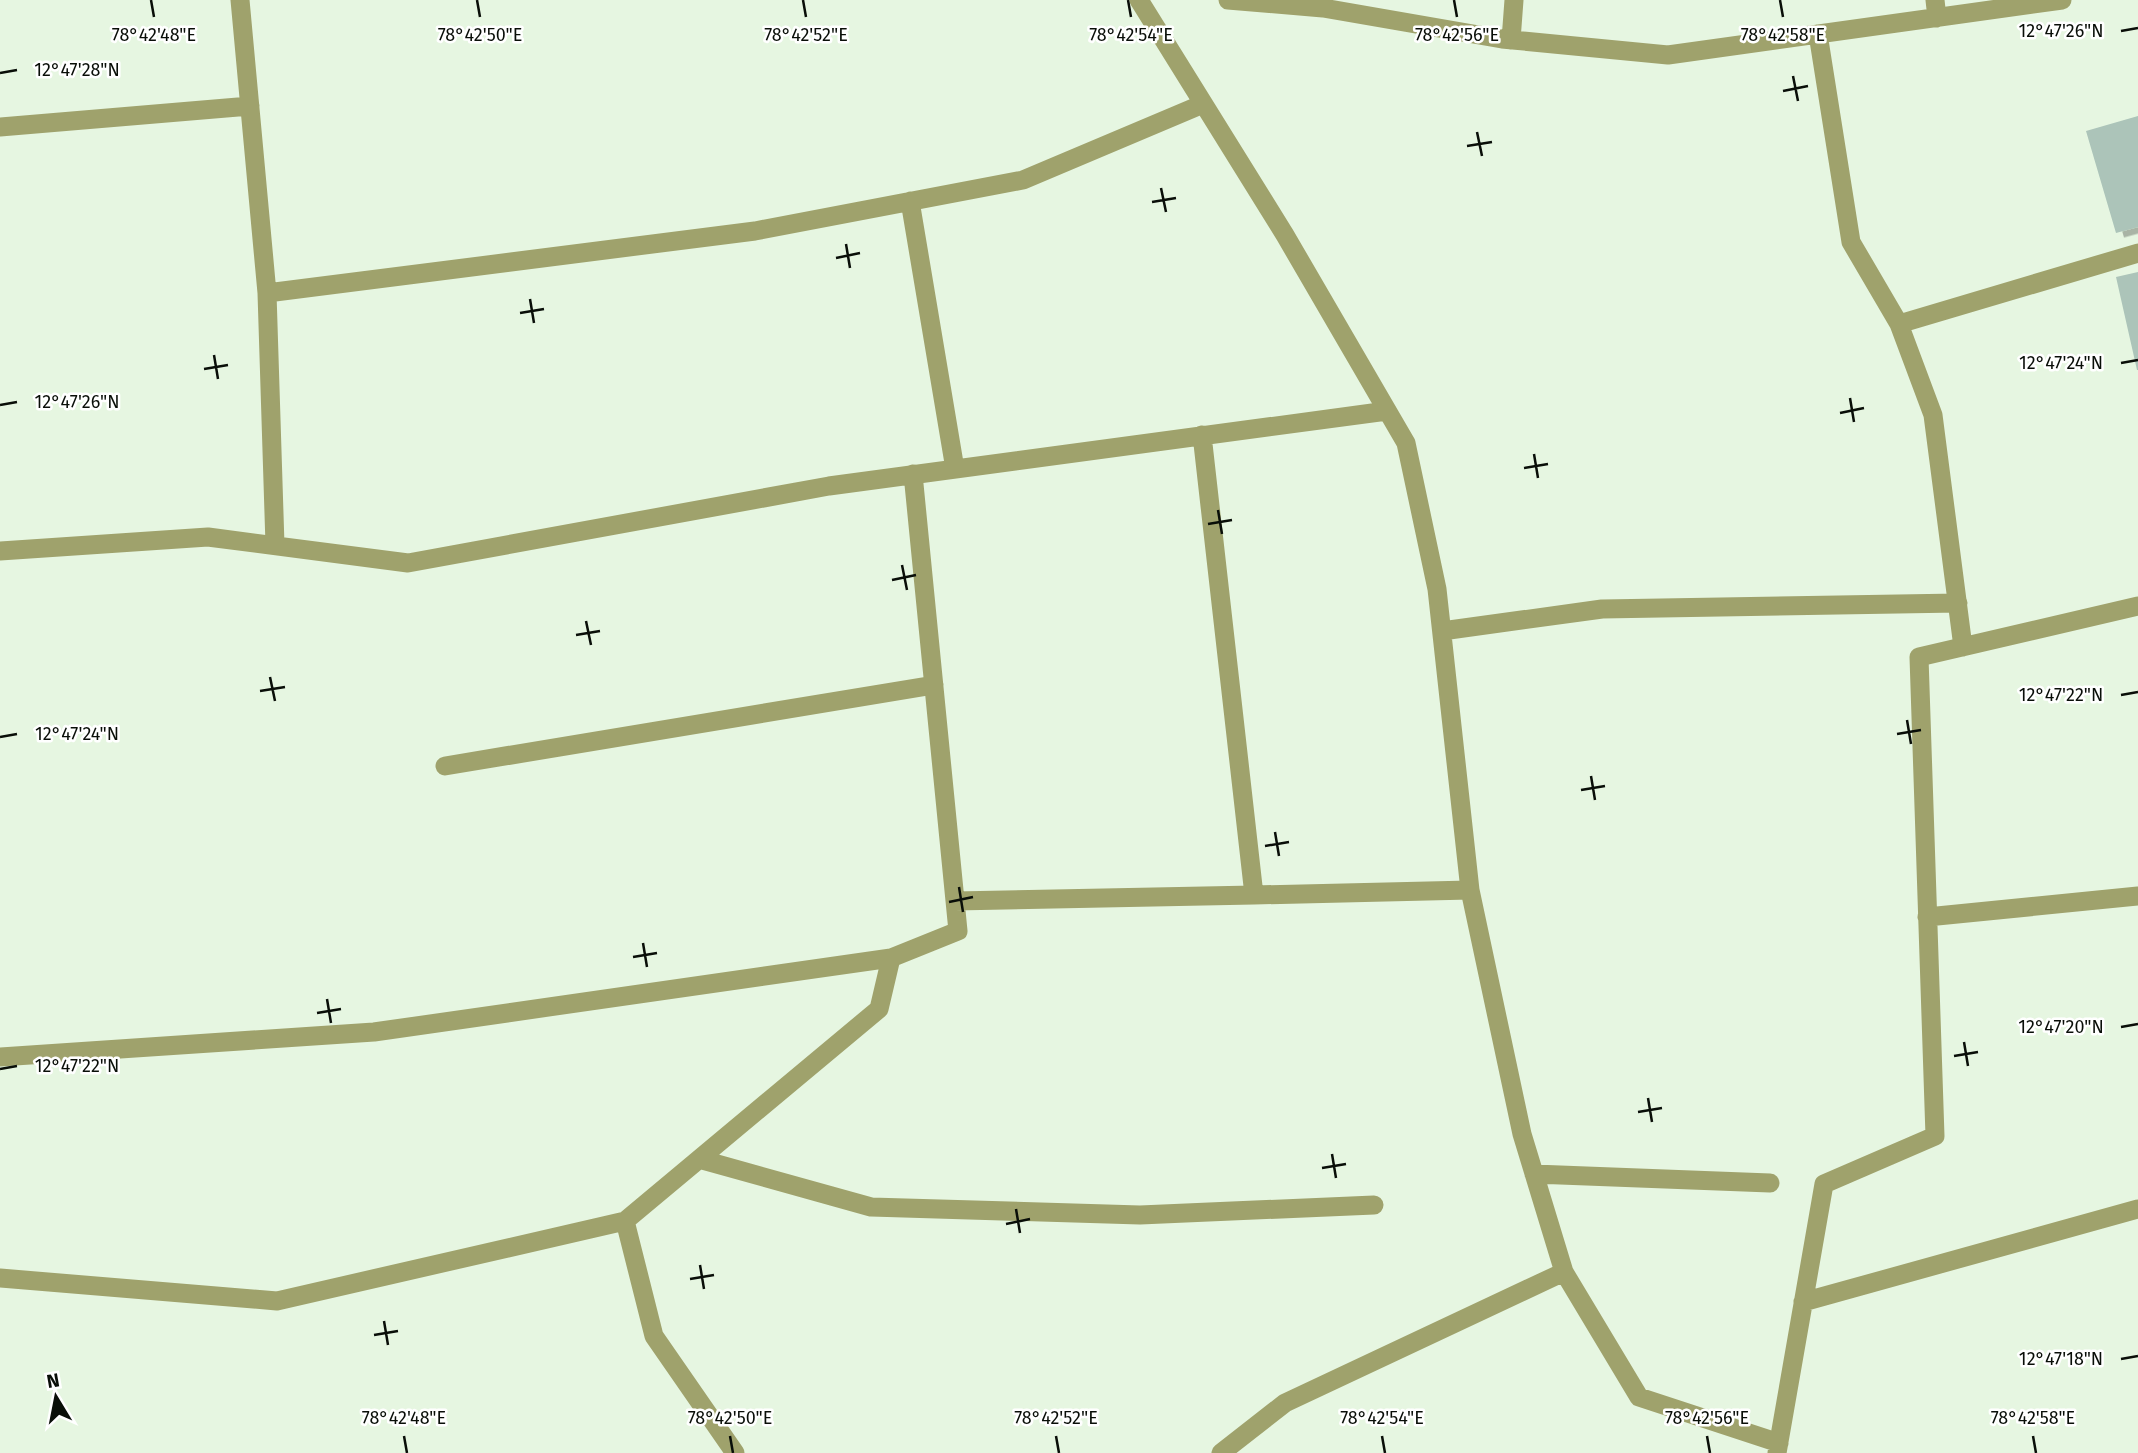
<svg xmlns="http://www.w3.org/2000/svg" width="2138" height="1453" viewBox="0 0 2138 1453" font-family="'Fira Sans',sans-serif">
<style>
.building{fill:#acc4b9;filter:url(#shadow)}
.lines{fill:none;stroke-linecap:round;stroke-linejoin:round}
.minor{stroke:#9fa26c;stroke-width:19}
.ticks{fill:none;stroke:#090e08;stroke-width:2.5}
.ticks-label{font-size:18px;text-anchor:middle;fill:#090e08;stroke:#fff;stroke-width:5;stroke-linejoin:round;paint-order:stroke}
</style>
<defs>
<filter id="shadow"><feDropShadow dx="8" dy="4.5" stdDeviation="0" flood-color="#0004"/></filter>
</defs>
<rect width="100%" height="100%" fill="#e6f6e1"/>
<!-- building -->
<path class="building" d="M2138,116V227L2116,233L2086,131Z
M2138,272V370H2137L2116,277Z"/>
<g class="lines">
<!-- minor -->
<path class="minor" d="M240,0L267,293
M1139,0L1285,235L1406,443L1437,589L1470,890L1522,1134L1564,1272L1639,1397L1779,1443
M1228,0L1323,8L1502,39L1668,55L2062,0
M1935,0L1937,18
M1818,34L1851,242L1899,324L1933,415L1963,647
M1511,40L1514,0
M0,127L250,106
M910,201L955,469
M1899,324L2138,253
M1202,435L1254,895L1470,890
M275,545L267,293L755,231L1023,180L1203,104
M0,551L208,537L408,563L829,486L1387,411
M1442,631L1602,609L1958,603
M445,766L934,685
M955,901L1254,895
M1927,917L2138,896
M0,1057L374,1032L891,958
M699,1159L871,1207L1140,1215L1374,1205
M1534,1174L1770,1183
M625,1221L654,1336L735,1453
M0,1278L277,1301L625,1221L879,1009L891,958L958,931L913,474
M1803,1302L2138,1209
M1221,1453L1285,1403L1564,1272
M1777,1453L1824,1184L1935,1136L1919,657L2138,606"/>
</g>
<!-- ticks -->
<path class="ticks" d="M151,0L154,17M477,0L480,17M803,0L806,17M1128,0L1131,17M1454,0L1457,17M1780,0L1783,17M2121,31L2138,28M0,73L17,70M1793,76L1798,101M1783,91L1808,86M1477,132L1482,156M1467,146L1492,142M1161,188L1166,212M1152,202L1176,198M846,244L850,268M836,258L860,253M530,299L534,323M520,313L544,309M214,355L218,379M2121,363L2138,360M204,369L228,365M1850,398L1854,422M0,405L17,402M1840,413L1864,408M1534,454L1538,478M1524,468L1548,464M1218,510L1222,534M1208,524L1232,520M902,565L907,590M892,580L916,575M586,621L591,645M576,635L600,631M270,677L275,701M260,691L285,687M2121,695L2138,692M1907,720L1911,744M1897,734L1921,730M0,737L17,734M1591,776L1595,800M1581,790L1605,786M1275,832L1279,856M1265,846L1289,842M959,887L963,912M949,902L973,897M643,943L647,967M633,957L657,953M327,999L331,1023M317,1013L341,1009M2121,1027L2138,1024M1964,1042L1968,1066M1954,1056L1978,1052M0,1069L17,1066M1648,1098L1652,1122M1638,1112L1662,1108M1332,1154L1336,1178M1322,1168L1346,1164M1016,1209L1020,1233M1006,1224L1030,1219M700,1265L704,1289M690,1279L714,1275M384,1321L388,1345M374,1335L398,1331M2121,1359L2138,1356M404,1436L407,1453M730,1436L733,1453M1056,1436L1059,1453M1382,1436L1385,1453M1707,1436L1710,1453M2033,1436L2036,1453"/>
<g class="ticks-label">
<text x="2061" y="37">12°47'26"N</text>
<text x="154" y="41">78°42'48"E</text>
<text x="480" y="41">78°42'50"E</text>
<text x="806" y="41">78°42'52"E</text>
<text x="1457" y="41">78°42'56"E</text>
<text x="1131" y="41">78°42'54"E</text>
<text x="1783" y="41">78°42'58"E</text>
<text x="77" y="76">12°47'28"N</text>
<text x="2061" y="369">12°47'24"N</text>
<text x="77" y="408">12°47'26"N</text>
<text x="2061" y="701">12°47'22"N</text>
<text x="77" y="740">12°47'24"N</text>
<text x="2061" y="1033">12°47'20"N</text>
<text x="77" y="1072">12°47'22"N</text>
<text x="2061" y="1365">12°47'18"N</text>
<text x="404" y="1424">78°42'48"E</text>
<text x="730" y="1424">78°42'50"E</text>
<text x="1056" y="1424">78°42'52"E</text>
<text x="1382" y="1424">78°42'54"E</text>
<text x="1707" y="1424">78°42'56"E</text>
<text x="2033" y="1424">78°42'58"E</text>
</g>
<!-- north arrow -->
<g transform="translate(56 1397) rotate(350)" stroke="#ffffff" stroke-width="5" paint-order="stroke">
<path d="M0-5L12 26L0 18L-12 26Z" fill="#090e08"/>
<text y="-10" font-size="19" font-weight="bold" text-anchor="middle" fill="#090e08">N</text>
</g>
</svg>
